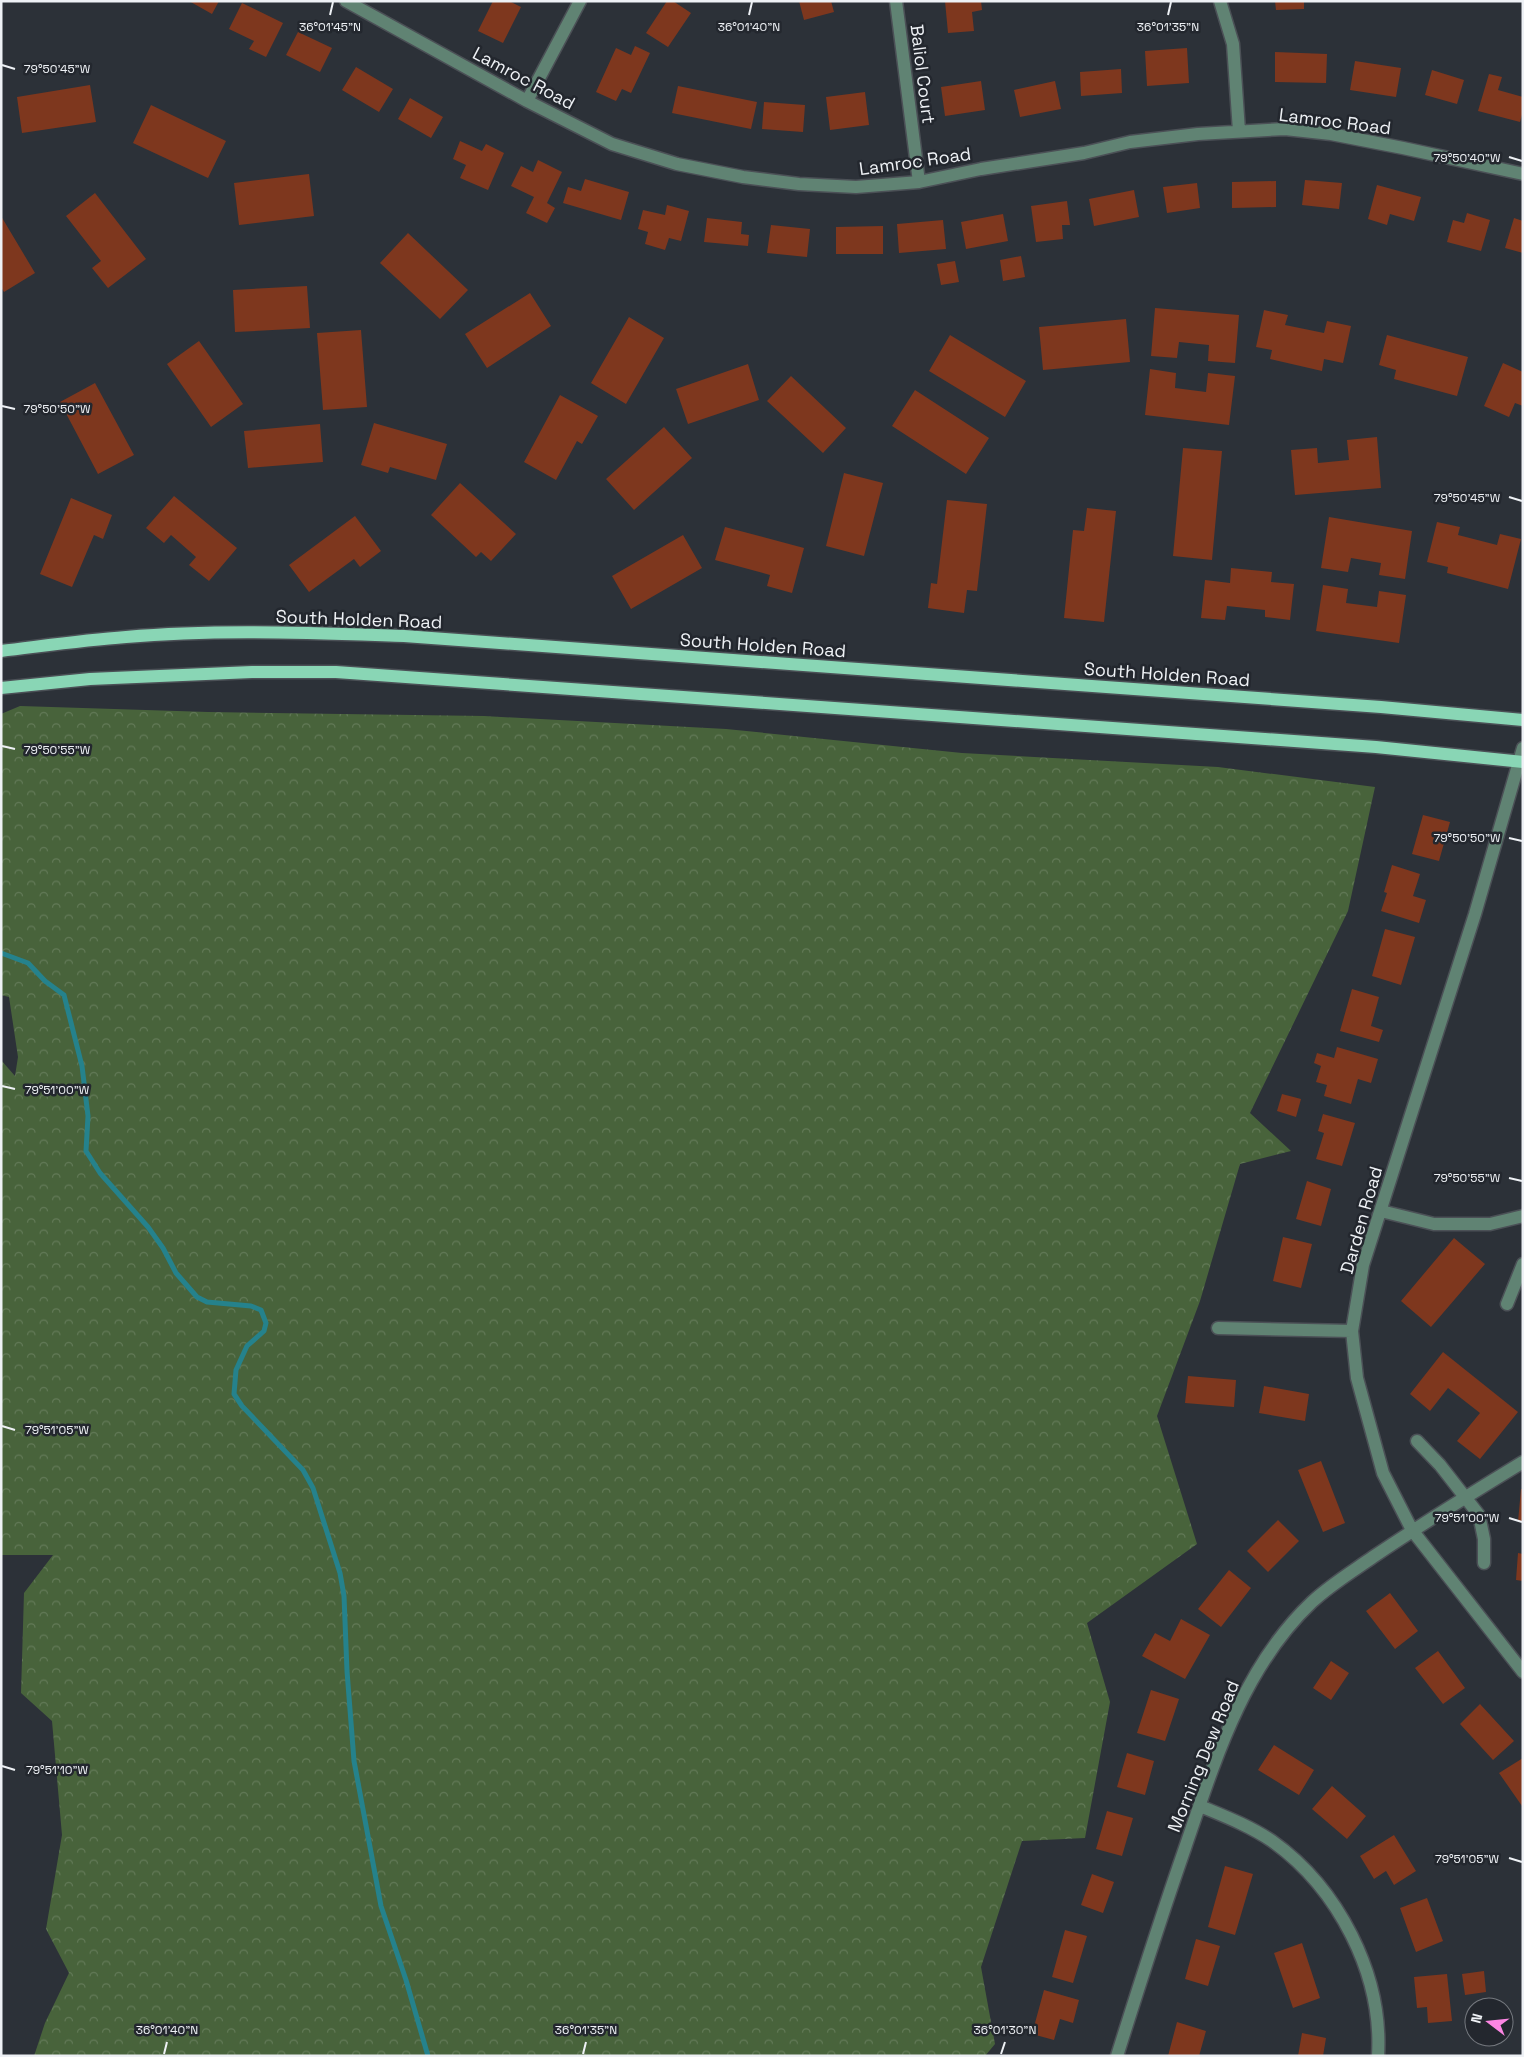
<svg xmlns="http://www.w3.org/2000/svg" width="1524" height="2057" viewBox="0 0 1524 2057" font-family="'Space Grotesk',sans-serif">
<style>
.forest{fill:url(#forest-crowns)}
.lines{fill:none;stroke-linecap:round;stroke-linejoin:round}
.stream{stroke:#25828c;stroke-width:5}
.building{fill:#7e371e}
.minor-casing{stroke:#4b5056;stroke-width:15}
.major-casing{stroke:#4b5056;stroke-width:15}
.minor{stroke:#608373;stroke-width:12}
.major{stroke:#89d6b5;stroke-width:12}
.ticks{fill:none;stroke:#eef1f5;stroke-width:2}
.labels{text-anchor:middle;dominant-baseline:central;stroke-width:5;stroke-linejoin:round;paint-order:stroke}
.street-label{font-size:18px;fill:#eef1f5;stroke:#23272e}
.ticks-label{font-size:12px;text-anchor:middle;fill:#eef1f5;stroke:#23272e;stroke-width:5;stroke-linejoin:round;paint-order:stroke}
</style>
<defs>
<pattern id="forest-crowns" width="20" height="18" patternUnits="userSpaceOnUse" patternTransform="scale(1.25)"><rect width="20" height="18" fill="#48633b"/><path d="M2 6a3 3 0 1 1 6 0M12 15a3 3 0 1 1 6 0" fill="none" stroke="#637a58"/></pattern>
</defs>
<rect width="100%" height="100%" fill="#2c3138"/>
<!-- forest -->
<path class="forest" d="M20,706L208,712L484,716L726,729L962,753L1218,767L1375,787L1348,911L1250,1113L1291,1151L1240,1164L1200,1301L1157,1416L1197,1544L1087,1623L1110,1702L1085,1838L1022,1841L981,1967L995,2044L985,2056H34L45,2023L69,1973L46,1929L62,1835L52,1721L21,1693L24,1593L53,1555H1V1060L15,1076L18,1057L9,997L1,995V714Z"/>
<g class="lines">
<!-- stream -->
<path class="stream" d="M1,953L28,963L45,981L64,995L82,1066L88,1116L86,1151L100,1173L148,1227L163,1248L176,1273L197,1297L207,1302L251,1306L261,1310L266,1323L264,1331L247,1346L236,1370L234,1394L242,1406L303,1470L313,1488L340,1573L344,1596L347,1671L354,1761L381,1906L406,1980L428,2056"/>
</g>
<!-- building -->
<path class="building" d="M189,1H219L212,14Z
M493,1H509L521,7L503,43L478,31Z
M667,1H673L691,13L668,47L646,33Z
M799,1H831L834,12L804,20Z
M945,1H981L982,10L972,12L974,31L948,33Z
M1275,1H1304V9L1276,10Z
M242,3L283,23L266,57L249,49L254,41L229,29Z
M298,32L332,48L320,72L286,55Z
M635,46L650,53L631,93L622,89L616,101L596,92L616,48L631,55Z
M1187,48L1189,83L1147,86L1145,51Z
M1275,52L1327,54L1326,83L1275,82Z
M1355,61L1401,68L1396,97L1350,90Z
M356,67L393,89L379,112L342,90Z
M1121,69L1122,93L1081,96L1080,72Z
M1432,70L1464,80L1457,104L1425,95Z
M1489,74L1502,77L1498,90L1523,97V111L1520,122L1478,111Z
M981,81L985,110L945,116L941,87Z
M1055,81L1061,109L1020,117L1014,90Z
M90,85L96,122L22,133L17,97Z
M678,86L757,102L751,129L672,113Z
M865,92L869,125L830,130L826,97Z
M410,98L443,117L431,138L398,119Z
M764,102L805,105L803,132L762,129Z
M151,105L226,141L208,178L133,143Z
M460,141L482,151L486,144L504,153L488,190L460,178L466,165L453,159Z
M538,160L562,172L547,203L555,208L547,223L526,213L534,197L511,186L521,166L533,172Z
M309,174L314,216L239,225L234,183Z
M585,179L629,192L621,220L563,203L568,187L581,191Z
M1305,180L1342,183L1339,209L1302,205Z
M1276,181V207L1232,208V182Z
M1197,183L1200,208L1167,213L1163,187Z
M1377,185L1421,197L1414,221L1390,214L1387,225L1368,219Z
M1134,190L1139,217L1094,226L1089,199Z
M95,193L146,259L108,288L92,268L101,261L66,216Z
M1067,201L1070,225H1062L1063,239L1036,242L1031,206Z
M667,205L689,211L681,241L669,238L665,250L645,244L648,232L638,229L643,210L665,215Z
M1467,213L1490,220L1481,251L1447,242L1453,220L1464,223Z
M1003,214L1008,241L966,249L961,222Z
M1,216L35,273L4,292L1,287Z
M707,218L742,222L741,234L749,235L748,246L704,242Z
M1514,218L1523,221V253L1505,248Z
M943,220L946,249L899,253L897,224Z
M771,225L810,229L807,257L767,253Z
M883,226V254H836V227Z
M408,233L468,290L440,319L380,263Z
M1021,256L1025,277L1003,281L1000,260Z
M955,261L959,282L941,285L937,264Z
M307,286L310,328L235,332L233,290Z
M530,293L551,326L487,368L465,334Z
M1155,308L1239,315L1235,363L1208,361L1209,345L1179,342L1177,358L1151,356Z
M1264,310L1288,315L1285,325L1324,333L1327,321L1351,326L1343,363L1324,359L1322,371L1270,359L1272,350L1256,347Z
M629,317L664,338L626,404L591,383Z
M1126,319L1130,362L1043,370L1039,327Z
M361,330L367,407L323,410L317,333Z
M950,335L1026,381L1005,417L929,371Z
M1387,335L1468,357L1457,396L1394,379L1396,370L1379,365Z
M199,341L243,404L211,427L167,364Z
M1503,363L1523,372V406L1515,403L1509,417L1484,406Z
M748,364L759,400L688,424L676,389Z
M1150,369L1176,373L1175,388L1206,392L1208,373L1235,376L1229,425L1145,415Z
M791,376L846,428L823,453L767,401Z
M95,383L134,455L98,474L60,402Z
M915,390L989,438L966,474L892,426Z
M560,395L598,416L582,444L577,441L556,480L524,462Z
M374,423L447,444L436,480L390,467L388,473L361,465Z
M320,424L323,462L248,468L244,431Z
M664,427L692,458L634,510L606,479Z
M1377,437L1381,488L1295,495L1291,450L1317,448L1318,463L1349,460L1347,440Z
M1183,448L1222,451L1212,560L1173,556Z
M844,473L883,483L864,556L826,546Z
M460,483L516,534L491,561L481,552L476,557L431,515Z
M174,496L237,548L209,581L189,565L196,557L171,535L164,543L146,528Z
M71,498L112,515L103,539L94,535L72,587L40,574Z
M947,500L987,504L977,591L967,590L964,613L928,608L931,583L937,584Z
M1087,508L1116,511L1104,622L1064,618L1073,530L1084,531Z
M355,516L381,551L360,567L354,559L309,592L289,565Z
M1329,517L1412,531L1405,579L1379,575L1381,563L1351,558L1348,572L1321,568Z
M1437,522L1460,527L1458,535L1497,545L1500,534L1521,539L1508,589L1447,573L1448,567L1427,562Z
M725,527L804,548L792,593L767,586L770,575L715,560Z
M683,535L702,568L631,609L612,576Z
M1231,568L1272,572L1271,582L1294,584L1290,620L1265,617V610L1227,606L1225,620L1201,618L1205,580L1230,583Z
M1323,585L1348,589L1346,603L1377,607L1379,591L1406,595L1399,643L1316,631Z
M1423,815L1450,822L1439,861L1412,854Z
M1392,865L1420,874L1413,896L1426,900L1419,923L1381,911L1387,893L1384,892Z
M1385,929L1415,937L1401,985L1372,976Z
M1352,989L1379,997L1371,1026L1383,1030L1379,1042L1340,1031Z
M1337,1047L1378,1059L1371,1083L1358,1079L1351,1104L1324,1096L1327,1085L1316,1082L1321,1066L1314,1063L1317,1053L1334,1058Z
M1282,1094L1301,1099L1296,1117L1277,1111Z
M1323,1114L1355,1123L1342,1166L1316,1159L1324,1133L1318,1131Z
M1307,1181L1331,1189L1321,1226L1296,1219Z
M1283,1237L1312,1244L1301,1288L1273,1281Z
M1454,1238L1485,1264L1431,1327L1401,1301Z
M1443,1352L1518,1412L1480,1459L1457,1441L1480,1413L1448,1388L1430,1411L1410,1394Z
M1188,1376L1236,1380L1234,1407L1185,1403Z
M1264,1386L1309,1394L1305,1421L1259,1413Z
M1321,1461L1345,1523L1323,1532L1298,1470Z
M1521,1489H1523V1522H1518Z
M1278,1520L1299,1541L1268,1572L1247,1551Z
M1518,1553L1523,1554V1581L1516,1580Z
M1229,1570L1251,1588L1221,1627L1198,1609Z
M1390,1593L1418,1631L1395,1649L1366,1611Z
M1181,1619L1210,1635L1185,1679L1142,1656L1155,1633L1170,1641Z
M1438,1651L1465,1688L1443,1704L1415,1668Z
M1331,1661L1349,1673L1331,1700L1313,1688Z
M1151,1690L1179,1699L1165,1741L1137,1733Z
M1480,1704L1514,1741L1493,1760L1460,1724Z
M1274,1745L1314,1770L1299,1795L1258,1770Z
M1127,1753L1154,1761L1145,1795L1117,1787Z
M1523,1758V1805L1522,1806L1499,1773Z
M1332,1786L1366,1816L1347,1839L1312,1809Z
M1107,1811L1133,1818L1122,1856L1096,1849Z
M1394,1835L1416,1871L1394,1885L1386,1871L1374,1879L1360,1856Z
M1225,1866L1253,1874L1235,1935L1208,1927Z
M1092,1874L1114,1882L1103,1913L1081,1905Z
M1427,1898L1443,1941L1416,1952L1400,1908Z
M1065,1930L1087,1936L1073,1983L1052,1977Z
M1196,1939L1220,1946L1208,1986L1185,1979Z
M1302,1943L1320,1998L1293,2008L1274,1953Z
M1484,1971L1486,1992L1465,1995L1462,1974Z
M1447,1974L1452,2021L1428,2023L1427,2007L1417,2008L1414,1977Z
M1044,1990L1079,2000L1073,2023L1060,2019L1054,2040L1032,2034Z
M1177,2022L1206,2031L1199,2056H1168Z
M1302,2033L1326,2038L1323,2056H1298Z"/>
<g class="lines">
<defs>
<path id="minor" d="M346,1L527,101L612,144L677,164L743,177L799,184L856,187L919,182L981,169L1084,153L1130,142L1198,134L1285,129L1331,134L1403,148L1523,174
M896,1L919,182
M1220,1L1233,44L1239,131
M527,101L580,1
M1523,748L1475,914L1363,1265L1352,1331L1357,1378L1383,1473L1412,1530L1523,1672
M1381,1211L1434,1224H1490L1523,1216
M1507,1304L1523,1264
M1218,1328L1352,1331
M1417,1441L1440,1465L1479,1515L1484,1539V1563
M1200,1806C1224,1816 1250,1826 1272,1841C1338,1888 1383,1974 1378,2056
M1117,2056C1139,1986 1161,1917 1185,1848C1215,1760 1243,1667 1312,1602C1330,1585 1353,1571 1373,1557C1422,1524 1472,1493 1523,1462"/>
<path id="major" d="M1,651C43,646 84,640 126,637C218,629 311,633 404,636L1381,707L1523,720
M1,688L90,679L252,672H336L1376,747L1523,762"/>
</defs>
<!-- minor casing -->
<use href="#minor" class="minor-casing"/>
<!-- major casing -->
<use href="#major" class="major-casing"/>
<!-- minor -->
<use href="#minor" class="minor"/>
<!-- major -->
<use href="#major" class="major"/>
</g>
<!-- ticks -->
<path class="ticks" d="M330,15L333,2M749,15L752,2M1168,15L1171,2M2,65L15,69M1509,157L1522,161M2,406L15,409M1509,497L1522,501M2,746L15,749M1509,838L1522,841M2,1086L15,1089M1509,1178L1522,1181M2,1426L15,1430M1509,1518L1522,1522M2,1766L15,1770M1509,1858L1522,1862M164,2054L167,2042M583,2054L586,2042M1001,2054L1005,2042"/>
<g class="labels">
<!-- street labels -->
<g class="street-label">
<text transform="translate(923 74) rotate(83)">Baliol Court</text>
<text transform="translate(524 78) rotate(28)">Lamroc Road</text>
<text transform="translate(1335 121) rotate(7)">Lamroc Road</text>
<text transform="translate(915 161) rotate(-8)">Lamroc Road</text>
<text transform="translate(359 619) rotate(2)">South Holden Road</text>
<text transform="translate(763 645) rotate(4)">South Holden Road</text>
<text transform="translate(1167 674) rotate(4)">South Holden Road</text>
<text transform="translate(1361 1220) rotate(-74)">Darden Road</text>
<text transform="translate(1203 1756) rotate(-68)">Morning Dew Road</text>
</g>
</g>
<g class="ticks-label">
<text x="330" y="31">36°01'45"N</text>
<text x="749" y="31">36°01'40"N</text>
<text x="1168" y="31">36°01'35"N</text>
<text x="57" y="73">79°50'45"W</text>
<text x="1467" y="162">79°50'40"W</text>
<text x="57" y="413">79°50'50"W</text>
<text x="1467" y="502">79°50'45"W</text>
<text x="57" y="754">79°50'55"W</text>
<text x="1467" y="842">79°50'50"W</text>
<text x="57" y="1094">79°51'00"W</text>
<text x="1467" y="1182">79°50'55"W</text>
<text x="57" y="1434">79°51'05"W</text>
<text x="1467" y="1522">79°51'00"W</text>
<text x="57" y="1774">79°51'10"W</text>
<text x="1467" y="1863">79°51'05"W</text>
<text x="167" y="2034">36°01'40"N</text>
<text x="586" y="2034">36°01'35"N</text>
<text x="1005" y="2034">36°01'30"N</text>
</g>
<!-- border -->
<rect width="1524" height="2057" fill="none" stroke="#eef1f5" stroke-width="5"/>
<!-- north arrow -->
<g transform="translate(1489 2022) rotate(286)"><circle r="24" fill="#23272e" stroke="#74787e"/>
<path d="M0-4L9 19L0 12L-9 19Z" fill="#fc86e3"/>
<text y="-8" font-size="14" font-weight="bold" text-anchor="middle" fill="#eef1f5">N</text>
</g>
</svg>
